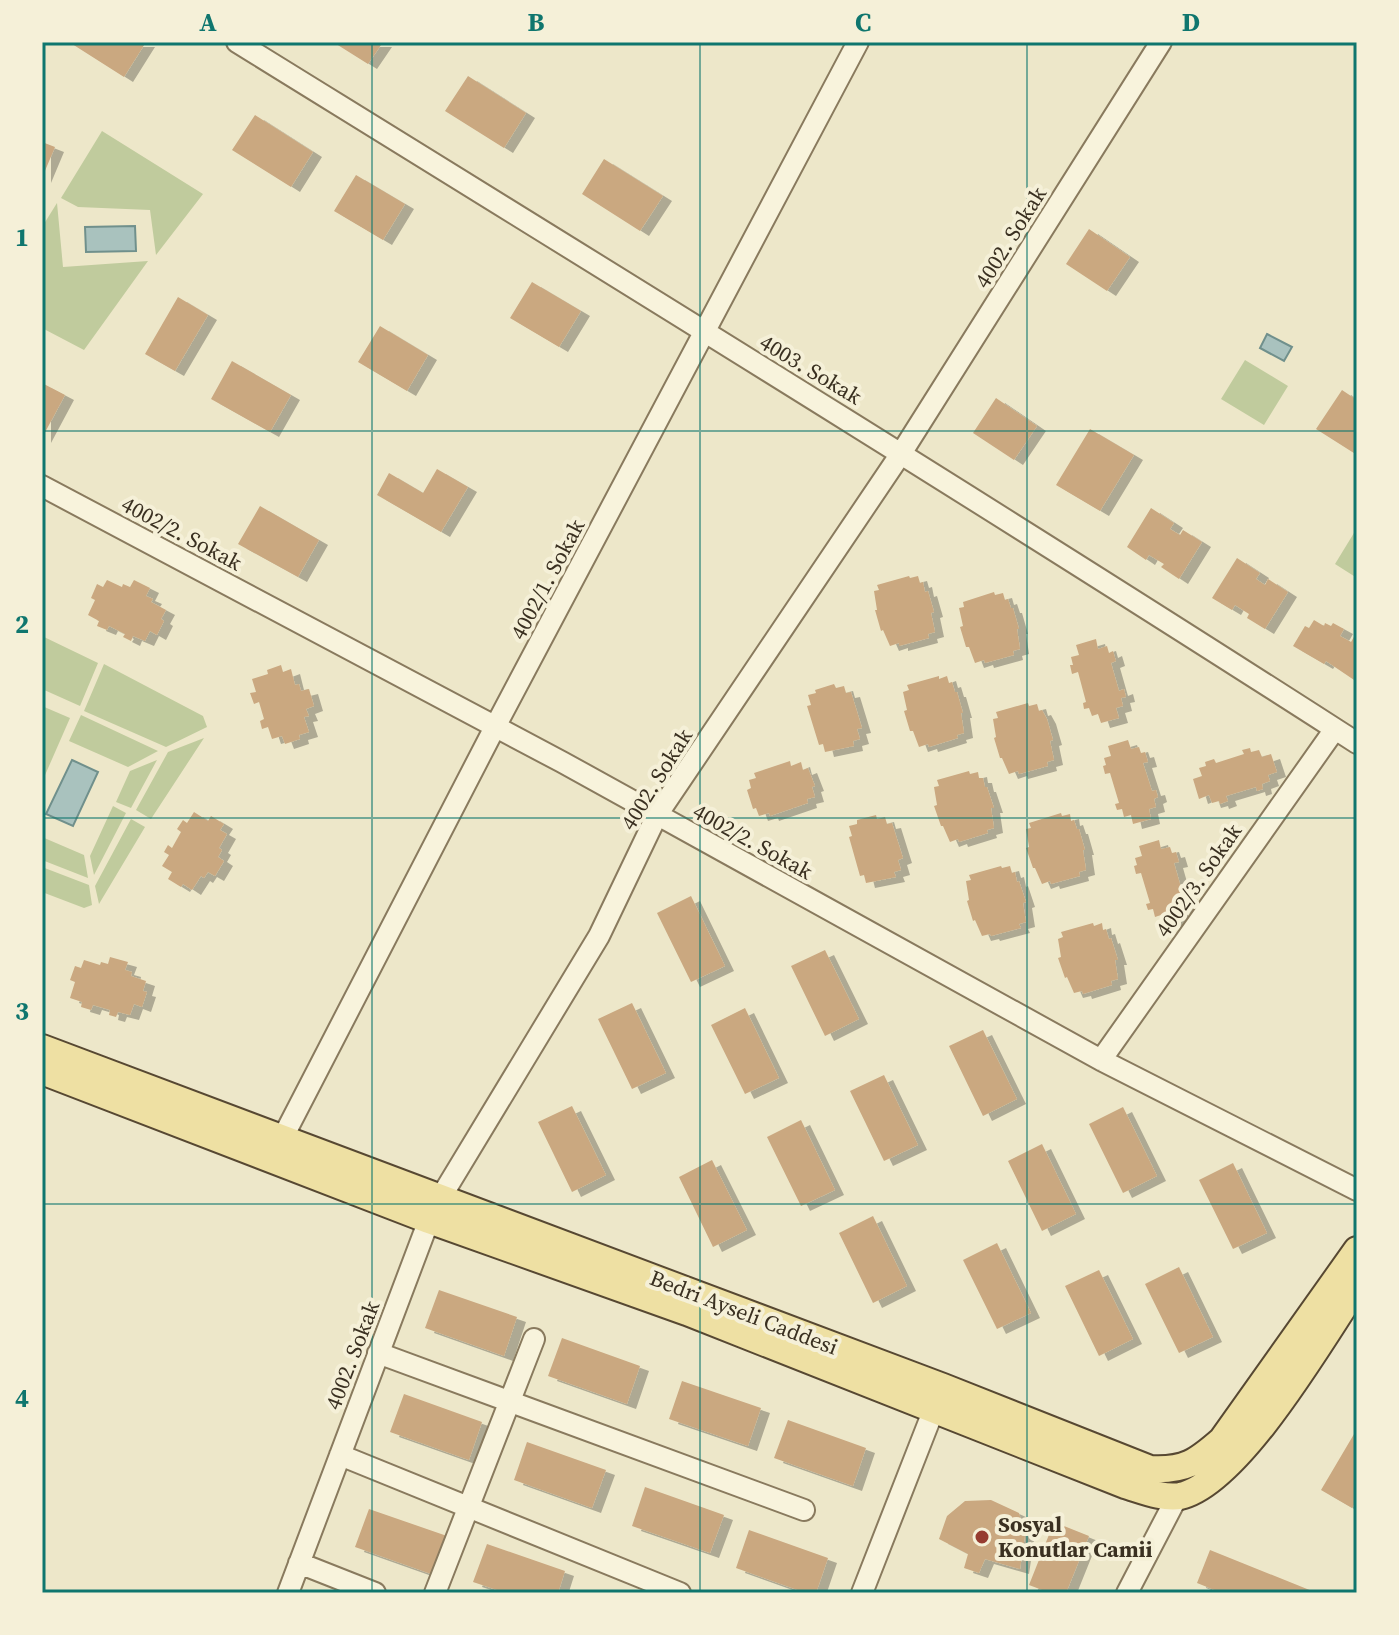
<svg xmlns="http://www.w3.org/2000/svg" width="1399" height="1635" viewBox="0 0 1399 1635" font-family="'Source Serif 4',serif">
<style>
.green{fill:#c0cb9d}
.water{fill:#a9c2be;stroke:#70908c;stroke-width:2}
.building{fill:#caa880;filter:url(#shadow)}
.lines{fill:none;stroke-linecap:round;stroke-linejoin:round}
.minor-casing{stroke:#897a5e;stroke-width:24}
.major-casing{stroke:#574832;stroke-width:30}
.minor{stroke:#f8f3dc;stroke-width:20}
.major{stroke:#eee0a3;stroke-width:26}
.grid{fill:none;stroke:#0f766e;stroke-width:2;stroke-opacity:0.55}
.poi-dot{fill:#963c30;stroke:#f5f0d8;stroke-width:3}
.labels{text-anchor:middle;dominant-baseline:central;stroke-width:8;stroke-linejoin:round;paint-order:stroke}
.street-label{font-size:22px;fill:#3a3021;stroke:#f5f0d8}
.poi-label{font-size:22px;font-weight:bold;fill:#3a3021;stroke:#f5f0d8;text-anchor:start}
.neatline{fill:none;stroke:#0f766e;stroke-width:3}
.grid-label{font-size:26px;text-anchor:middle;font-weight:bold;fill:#0f766e}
</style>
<defs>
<filter id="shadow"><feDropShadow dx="9" dy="5" stdDeviation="0" flood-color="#0004"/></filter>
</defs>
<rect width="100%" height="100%" fill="#ede7c9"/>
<!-- green -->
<path class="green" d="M102,131L203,194L156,255L150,210L78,207L61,198Z
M57,203L63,267L148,261L84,350L42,328V227Z
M1245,360L1288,386L1264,425L1221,399Z
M1357,528V578L1335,564Z
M42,636L98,663L80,706L42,689Z
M104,664L203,716L207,727L166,747L84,711Z
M42,706L70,718L42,782Z
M81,715L158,751L128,767L69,741Z
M204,738L151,819L136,810L168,752Z
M157,760L131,808L116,802L130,771Z
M113,806L126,813L94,875L90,856Z
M131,819L145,827L99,904L95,886Z
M42,837L84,855L88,878L42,860Z
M42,867L89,885L92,905L84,908L42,892Z"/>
<!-- water -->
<path class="water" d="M135,226L136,251L86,252L85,227Z
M1267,334L1292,347L1284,361L1260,348Z
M72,760L98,772L73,826L46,814Z"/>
<!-- building -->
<path class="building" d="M69,42H146L124,77Z
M333,42H383L368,64Z
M468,76L526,113L504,148L445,111Z
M255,115L313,152L291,187L232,150Z
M42,142L55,147L42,178Z
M604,159L663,196L640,231L582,194Z
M356,175L405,204L383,240L334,211Z
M1089,229L1130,257L1107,291L1066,264Z
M532,282L581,311L559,347L510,318Z
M178,297L208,315L175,371L145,354Z
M380,326L428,355L407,391L358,362Z
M232,361L291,395L270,432L211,399Z
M42,383L65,395L42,438Z
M1342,390L1357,400V455L1316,429Z
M996,398L1037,426L1014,460L973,433Z
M1090,429L1134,455L1100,511L1056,485Z
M437,469L468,487L441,532L377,495L389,473L423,493Z
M260,506L319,540L298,577L238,544Z
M1151,508L1174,523L1170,529L1180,535L1183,530L1202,542L1179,579L1161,567L1164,564L1149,555L1146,560L1127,547Z
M1237,558L1260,573L1256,579L1265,585L1268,579L1288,592L1265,629L1247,618L1249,614L1235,605L1232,610L1212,598Z
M909,576L910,578L918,576L920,583L923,582L925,592L928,591L934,612L931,613L935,632L928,634L929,638L899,646V643L890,646L883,630L881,631L875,610H877L874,591L879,590L877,585Z
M107,580L122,587L123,584L130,587L134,580L150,588L146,596L153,599L151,602L166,610L161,619L164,621L157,635L150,631L145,641L133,636L131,641L123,637L125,634L109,626L107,630L97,626L99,621L88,615L95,600L91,598L97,584L103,587Z
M994,592L995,595L1003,593L1005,600L1008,599L1011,608H1013L1019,629H1017L1020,649L1013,651L1014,655L985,663L984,660L975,663L969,647H966L960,627L963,626L959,608L964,607L963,602Z
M1314,620L1324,626L1325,623L1331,626L1333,623L1344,629L1340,636L1351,642L1355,635L1357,637V682L1326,661L1324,664L1293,646L1305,626L1309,628Z
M1096,639L1098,649L1107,646L1109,653L1113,651L1116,661L1111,663L1119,691L1124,689L1126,697L1121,698L1123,706L1116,708L1119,718L1101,723L1098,714L1092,716L1089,708L1084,709L1083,703L1086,702L1078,672L1072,674L1070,665H1073L1071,657L1079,655L1076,645Z
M281,665L283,672L291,669L295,685L299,684L301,691L309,689L314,706L306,709L309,716L304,717L309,732L299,735L300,739L285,744L282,736L272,739L268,727L262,729L260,721L264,719L259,702L254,704L250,693L256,692L252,679L268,674L267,670Z
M939,676V679L947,676L949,683L952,682L955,692H957L963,713H961L964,733L957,735L958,738L929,747L928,744L919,747L913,731H910L904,711L907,710L903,692L909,690L907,685Z
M834,684L836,688L844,686L846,693L851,692L862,728L857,729L860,739L853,741L854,746L825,752L823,744L819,745L807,706L811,705L808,695L816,693L815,690Z
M1028,703L1029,706L1037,704L1039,711L1042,710L1047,719L1053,740L1050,741L1054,760L1047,762L1048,766L1019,774L1018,771L1009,774L1002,758H1000L994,738L996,737L993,719L998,718L996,712Z
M1128,740L1131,749L1139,747L1141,753L1145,752L1148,762L1143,763L1152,791L1156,790L1158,797L1154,799L1156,807L1149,809L1151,819L1133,824L1131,815L1124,817L1122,809L1117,810L1115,804L1119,803L1110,773L1105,774L1103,766L1106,765L1104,758L1111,756L1108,746Z
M1250,748L1251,752L1259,750L1262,757L1271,754L1277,772L1268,775L1270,781L1262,784L1263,789L1257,791L1256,787L1226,796L1228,801L1220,804L1219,801L1212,803L1209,795L1199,799L1193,779L1202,776L1199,768L1206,766L1205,762L1214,759L1216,763L1244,754L1242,750Z
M790,761L791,766L801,762L803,770L808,768L815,786L812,787L815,797L807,799L808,803L770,816L769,813L759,816L756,808L753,809L747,790L751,788L749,780L756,778L754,773Z
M969,771L970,774L978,772L979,778H983L985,787H987L994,808H991L994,828L987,830L988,833L959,842L958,839L950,842L943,826H941L934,806L937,805L934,787L939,786L937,780Z
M194,812L208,821L211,816L224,824L220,830L227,834L219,848L222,850L218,857L224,861L215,876L208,872L204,878L201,876L192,890L183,884L181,887L168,879L172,872L162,866L169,855L164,852L168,845L172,848L181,832L177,829L183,820L187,823Z
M1061,813L1062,816L1070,814L1071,821L1074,820L1077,829H1079L1085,850H1083L1086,870L1079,872L1080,876L1051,884L1050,881L1042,884L1035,868H1033L1026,848L1029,847L1026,829L1031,828L1029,823Z
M876,815L877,819L885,817L887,824L892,823L903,858L898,860L901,870L894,872L896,877L866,883L864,875L860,876L849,837L852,836L849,826L857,824V820Z
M1159,840L1161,849L1170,847L1172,853L1176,852L1179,862L1174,863L1182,891L1187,890L1189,897L1184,899L1187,907L1179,909L1182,919L1164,924L1161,915L1155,917L1153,909L1148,910L1146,904L1150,903L1141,873L1136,874L1134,866L1137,865L1135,858L1142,856L1139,846Z
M1001,866L1002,868L1010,866L1012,873L1015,872L1017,882L1019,881L1026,902L1023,903L1026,922L1019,924L1021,928L991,936L990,934L982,936L975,920L973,921L967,901L969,900L966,881L971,880L969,875Z
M691,896L725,966L691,982L657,913Z
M1093,923L1094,926L1102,923L1103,930L1106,929L1109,939L1111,938L1118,960H1115L1118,979L1111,981L1112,985L1083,994L1082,991L1074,993L1067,977L1065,978L1058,958L1061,957L1058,939L1063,937L1061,932Z
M825,950L859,1019L825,1036L791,966Z
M110,957L128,962L125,970L132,972L131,976L146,981L143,991L147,992L142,1007L134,1004L130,1015L118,1012L116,1017L109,1015L110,1010L93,1005L91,1010L81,1007L82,1002L70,998L75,982L70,980L75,966L81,968L84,960L100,965L101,962L108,964Z
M632,1003L666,1073L632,1089L598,1019Z
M745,1008L779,1078L745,1094L711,1025Z
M983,1030L1017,1099L983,1116L949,1046Z
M884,1075L918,1145L884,1161L850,1091Z
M572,1106L606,1175L572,1192L538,1122Z
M1123,1107L1157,1176L1123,1193L1089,1124Z
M801,1120L835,1190L801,1206L767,1137Z
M1042,1144L1076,1214L1042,1231L1008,1161Z
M712,1160L747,1230L713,1247L679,1177Z
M1233,1163L1267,1233L1233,1249L1199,1180Z
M873,1216L907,1286L873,1303L839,1233Z
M997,1243L1031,1313L997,1329L963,1260Z
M1179,1267L1213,1337L1179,1353L1145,1284Z
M1099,1270L1133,1339L1099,1356L1065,1286Z
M439,1290L517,1317L504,1356L425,1328Z
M562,1338L640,1366L627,1404L548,1376Z
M682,1381L761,1408L748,1446L669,1419Z
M404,1394L482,1422L469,1460L390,1432Z
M788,1420L866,1448L853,1486L774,1458Z
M1357,1429V1500L1352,1508L1321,1490Z
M527,1442L606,1470L592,1508L514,1480Z
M645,1487L724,1515L710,1553L632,1526Z
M991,1500L1019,1513L1025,1535L1020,1569L985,1559L979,1573L964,1568L968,1554L939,1539L947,1516L965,1501Z
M369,1509L447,1536L434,1575L355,1547Z
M1054,1522L1089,1536L1066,1593H1050L1029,1585Z
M749,1530L828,1558L816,1593H806L736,1568Z
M487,1544L565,1571L558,1593H506L473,1582Z
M1210,1550L1317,1593H1222L1197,1583Z"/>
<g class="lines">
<defs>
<path id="minor" d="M237,42C612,274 987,505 1357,743
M42,486L562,762L1101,1060L1357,1190
M1101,1060L1335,729
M282,1139L495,727L858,42
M378,1353L804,1510
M340,1455L680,1593
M299,1563L375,1593
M288,1593L429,1220L441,1197L599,936L657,815L902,452L1161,42
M435,1593L534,1339
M862,1593L934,1409
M1127,1593L1177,1497"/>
<path id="major" d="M42,1048L943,1387L1150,1469C1185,1471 1197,1462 1222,1440L1357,1250
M42,1071L429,1220L687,1312L1125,1485C1142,1490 1163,1499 1180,1496C1238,1484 1323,1337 1357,1286"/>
</defs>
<!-- minor casing -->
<use href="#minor" class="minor-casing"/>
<!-- major casing -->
<use href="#major" class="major-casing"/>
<!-- minor -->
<use href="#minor" class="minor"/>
<!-- major -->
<use href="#major" class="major"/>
</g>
<!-- grid -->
<path class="grid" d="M372,42V1593M700,42V1593M1027,42V1593M42,431H1357M42,818H1357M42,1204H1357"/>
<!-- markers -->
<circle class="poi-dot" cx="982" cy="1537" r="8"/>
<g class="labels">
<!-- street labels -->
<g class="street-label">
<text transform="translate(1010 237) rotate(-58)">4002. Sokak</text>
<text transform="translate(811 369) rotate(31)">4003. Sokak</text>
<text transform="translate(182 533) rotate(28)">4002/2. Sokak</text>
<text transform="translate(547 579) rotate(-62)">4002/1. Sokak</text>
<text transform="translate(656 779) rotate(-58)">4002. Sokak</text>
<text transform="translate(753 841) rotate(29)">4002/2. Sokak</text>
<text transform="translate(1198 880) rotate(-55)">4002/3. Sokak</text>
<text transform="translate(744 1312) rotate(21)">Bedri Ayseli Caddesi</text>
<text transform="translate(352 1355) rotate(-69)">4002. Sokak</text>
</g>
<!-- poi labels -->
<g class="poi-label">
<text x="998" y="1524">Sosyal<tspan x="998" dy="25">Konutlar Camii</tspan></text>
</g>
</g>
<!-- border -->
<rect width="1399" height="1635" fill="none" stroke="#f5f0d8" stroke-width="88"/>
<rect x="44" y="44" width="1311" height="1547" class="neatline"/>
<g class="grid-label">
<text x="208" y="31">A</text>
<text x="536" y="31">B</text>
<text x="863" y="31">C</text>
<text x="1191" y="31">D</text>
<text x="22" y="246">1</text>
<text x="22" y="633">2</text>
<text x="22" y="1020">3</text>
<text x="22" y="1407">4</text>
</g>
</svg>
